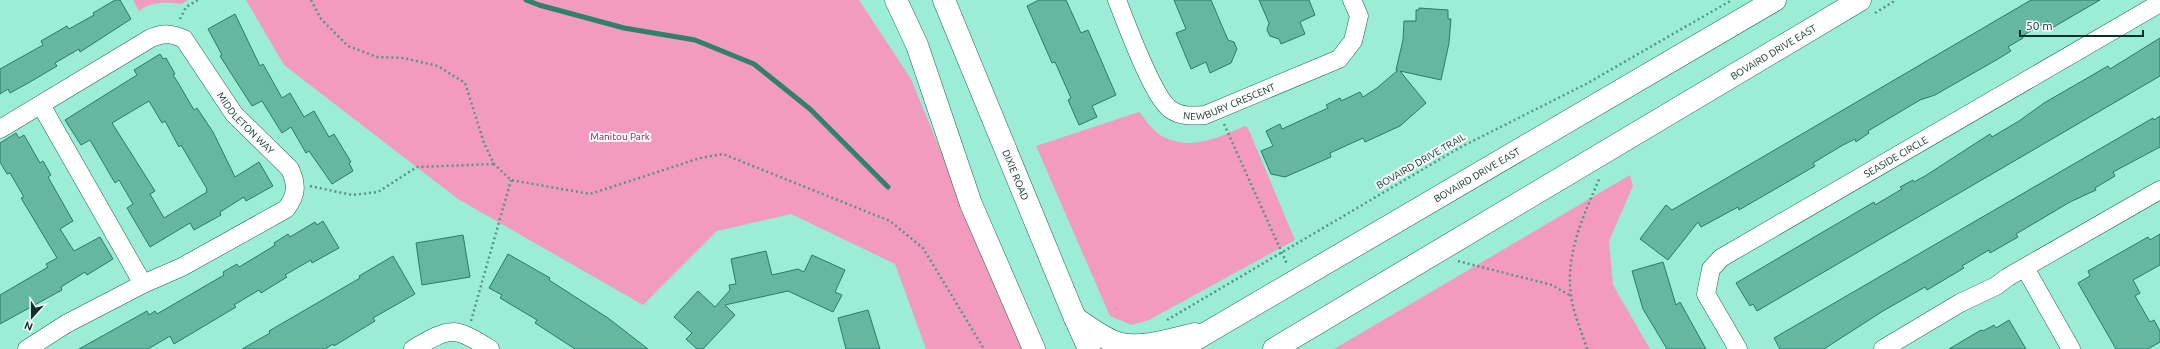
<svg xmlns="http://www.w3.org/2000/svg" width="2160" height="349" viewBox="0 0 2160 349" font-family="Ubuntu,sans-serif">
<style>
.green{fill:#f39bbf}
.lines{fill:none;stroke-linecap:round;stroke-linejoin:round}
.stream{stroke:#30806b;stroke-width:5}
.building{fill:#65b7a0;stroke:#277d68;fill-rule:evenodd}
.street-casing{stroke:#216151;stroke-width:19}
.secondary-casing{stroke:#216151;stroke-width:23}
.path{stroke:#589482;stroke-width:2.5;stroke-dasharray:2 3;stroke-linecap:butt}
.street{stroke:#fff;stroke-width:18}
.secondary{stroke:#fff;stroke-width:22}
.labels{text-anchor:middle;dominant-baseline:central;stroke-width:4;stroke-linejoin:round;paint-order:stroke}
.street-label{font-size:10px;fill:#0c2f26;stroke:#f6fdfb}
.park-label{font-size:10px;fill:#881754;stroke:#f6fdfb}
</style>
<rect width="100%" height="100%" fill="#9beed5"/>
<!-- green -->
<path class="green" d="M133,0H188L181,4C167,2 151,1 139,11Z
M246,0H859L911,79L1022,349H926L895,264L791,214L717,231L643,305L458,199L284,65Z
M1139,112C1145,119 1152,130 1160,135C1189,152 1217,138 1245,126L1248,128L1295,240L1149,320L1132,325L1110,316L1036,146Z
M1630,175L1633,186L1609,241L1613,285L1650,349H1334Z"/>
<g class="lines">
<!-- stream -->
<path class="stream" d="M526,0L539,5L624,28L695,40L754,64L810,109L888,187"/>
</g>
<!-- building -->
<path class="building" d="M115,0H120L131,19L80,52L79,49L55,63L57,66L30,82L10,93L8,89L0,94V69L43,45L41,41L67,26L69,29L94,15L93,13Z
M1039,0H1066L1081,33L1088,30L1116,95L1092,106L1097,117L1079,125L1068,100L1071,98L1055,62L1052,63L1027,6Z
M1174,0H1211L1228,40L1234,42L1237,49L1231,63L1210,73L1206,62L1191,69L1176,33L1186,29Z
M1259,0H1309L1315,15L1300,22L1305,34L1281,44L1279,39L1270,36L1267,30L1269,23Z
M2031,0H2100L2052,28L2048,21L2022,36L2023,38L2008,47L2011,51L1998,59L1935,95L1920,100L1868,131L1869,133L1856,142L1855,139L1843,145L1813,163L1815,166L1739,210L1738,207L1701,227L1698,222L1668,260L1640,239L1666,205L1672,210Z
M1419,8L1448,10V19H1451L1449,43L1441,80L1400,71L1426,103L1400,126L1365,142L1363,138L1330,153L1331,157L1285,177L1271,174L1261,151L1273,146L1266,131L1280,124L1282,129L1328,108L1326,105L1340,98L1341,101L1360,92L1363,97L1377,88L1398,70H1396L1403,40L1404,21H1416V10H1419Z
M235,14L260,66L263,64L282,98L290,93L304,117L314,111L329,137L334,134L351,162L349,163L353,171L332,184L309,151L306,153L291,127L282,133L262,101L252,106L220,56L222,55L208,29Z
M2160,38V76L1757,311L1753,304L1750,306L1736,283L1874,202L1875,205L1902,189L1900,187L1913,180L1914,182L1925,176L1990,134L1992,137L2019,121L2044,103L2108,66L2110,69Z
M160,54L163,59L166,58L175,74L173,75L177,81L194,110L197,108L213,132L235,177L259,162L273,186L246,201L244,197L220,212L221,215L194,230L190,223L150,247L127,208L133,204L119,180L115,183L90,140L81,145L65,120L137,75L134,70ZM149,101L162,123L165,121L179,147L181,145L207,189L206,190L207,192L164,218L150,194L155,191L112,123Z
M2160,116V147L2113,172L2115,176L2095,188L2096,190L2070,202L2016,234L2018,237L1990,253L1989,250L1962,266L1964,268L1927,290L1925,287L1883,311L1824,349H1780L1774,338L2153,118L2154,120Z
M16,133L19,138L24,135L40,163L43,161L51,175L48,177L73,221L60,229L74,251L100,237L113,259L87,275L85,272L61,287L62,290L0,324V295L48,267L46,264L57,258L21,198L24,197L10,173L7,174L0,162V143Z
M323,221L339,248L312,263L311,260L285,275L287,277L261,293L259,290L234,305L236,307L174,344L170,336L148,349H79L147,311L149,315L155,311L157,314L224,275L223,272L237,264L239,267L269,249L275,245L274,243L288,234L290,237L315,222L317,225Z
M2160,234V265L2133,280L2140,293L2135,296L2150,322L2154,320L2160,331V342L2148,349H2116L2078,283L2090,276L2088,271L2148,237L2150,240Z
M463,235L470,277L422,285L416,243Z
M766,251L772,275L798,269L804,272L812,255L845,270L835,292L842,295L833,312L788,291L725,305L735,315L703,349H697L686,339L692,333L674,317L698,291L715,307L730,290L729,285L736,284L731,259Z
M508,254L550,278L549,280L608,318L648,349H575L535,323L537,320L500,298L502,295L489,288Z
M393,256L415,294L373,318L375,321L334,346L333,344L325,349H242L270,333L269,331L360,278L359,276Z
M1663,262L1676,305L1680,302L1706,349H1667L1643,309L1632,271Z
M868,310L880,349H846L838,318Z
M2009,320L2026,349H1949L1981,330L1983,331L1994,325L1996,328Z"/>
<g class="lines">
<defs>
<g id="street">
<path id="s1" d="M1117,0C1126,23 1153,97 1170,109C1181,117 1193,116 1205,115L1339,59L1353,41L1359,16L1352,0"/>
<path d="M41,105L143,284"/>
<path id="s2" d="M0,129L151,38C164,33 171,33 184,39L234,114L290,169C297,184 297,195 286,209L182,267L143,284L66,324L27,349"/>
<path d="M2025,268L2071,349"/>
<path d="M413,349C451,327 453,326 490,349"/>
<path id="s3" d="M1738,349L1706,294L1711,269L1721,258L2160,3"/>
<path d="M1883,349L1960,303L1996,286L2008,277L2160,190"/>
</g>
<g id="secondary">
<path d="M896,0L917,45L971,204L1034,349"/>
<path id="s4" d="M944,0L1075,318L1089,349"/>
<path d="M1075,318C1089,327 1104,340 1121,344C1144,349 1172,339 1195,334"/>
<path id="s5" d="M1179,349L1775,0"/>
<path id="s6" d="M1274,349L1860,0"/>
</g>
</defs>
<!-- street casing -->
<use href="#street" class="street-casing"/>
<!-- secondary casing -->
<use href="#secondary" class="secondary-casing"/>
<!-- path -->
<path class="path" d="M311,0L321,19L348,46L377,57L404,58L438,66L465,83L484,143L494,164L511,180L590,194L700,158L723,154L890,221L923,248L984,349
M1875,13L1896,0
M180,19L186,7L198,0
M1224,124L1287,264
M310,186L352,195L378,192L417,167L494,164
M1458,261L1552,285L1571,296
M1167,320L1459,148L1586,84L1732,0
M471,321L511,180
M1587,349C1582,332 1573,313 1571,296C1565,253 1584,215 1600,177"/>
<!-- street -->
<use href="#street" class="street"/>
<!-- secondary -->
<use href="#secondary" class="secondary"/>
</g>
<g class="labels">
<!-- street labels -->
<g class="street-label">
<text stroke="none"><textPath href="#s6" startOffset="581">BOVAIRD DRIVE EAST</textPath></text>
<text stroke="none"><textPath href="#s1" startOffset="185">NEWBURY CRESCENT</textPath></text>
<text stroke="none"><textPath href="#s2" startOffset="315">MIDDLETON WAY</textPath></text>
<text stroke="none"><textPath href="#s3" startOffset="306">SEASIDE CIRCLE</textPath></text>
<text transform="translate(1421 161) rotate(-30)">BOVAIRD DRIVE TRAIL</text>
<text stroke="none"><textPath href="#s5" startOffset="345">BOVAIRD DRIVE EAST</textPath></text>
<text stroke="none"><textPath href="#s4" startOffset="189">DIXIE ROAD</textPath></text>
</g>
<!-- park labels -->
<g class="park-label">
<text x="620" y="136">Manitou Park</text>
</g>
</g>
<!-- north arrow -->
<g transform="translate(32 317) rotate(201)" stroke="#f6fdfb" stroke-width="3" paint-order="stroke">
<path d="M0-3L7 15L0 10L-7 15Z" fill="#0c2f26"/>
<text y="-6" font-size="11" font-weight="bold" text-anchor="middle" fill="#0c2f26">N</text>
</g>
<!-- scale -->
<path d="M2020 30v6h123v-6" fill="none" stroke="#0c2f26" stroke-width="2"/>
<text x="2026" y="30" font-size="12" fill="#0c2f26" stroke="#f6fdfb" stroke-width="3" paint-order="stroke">50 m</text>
</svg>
